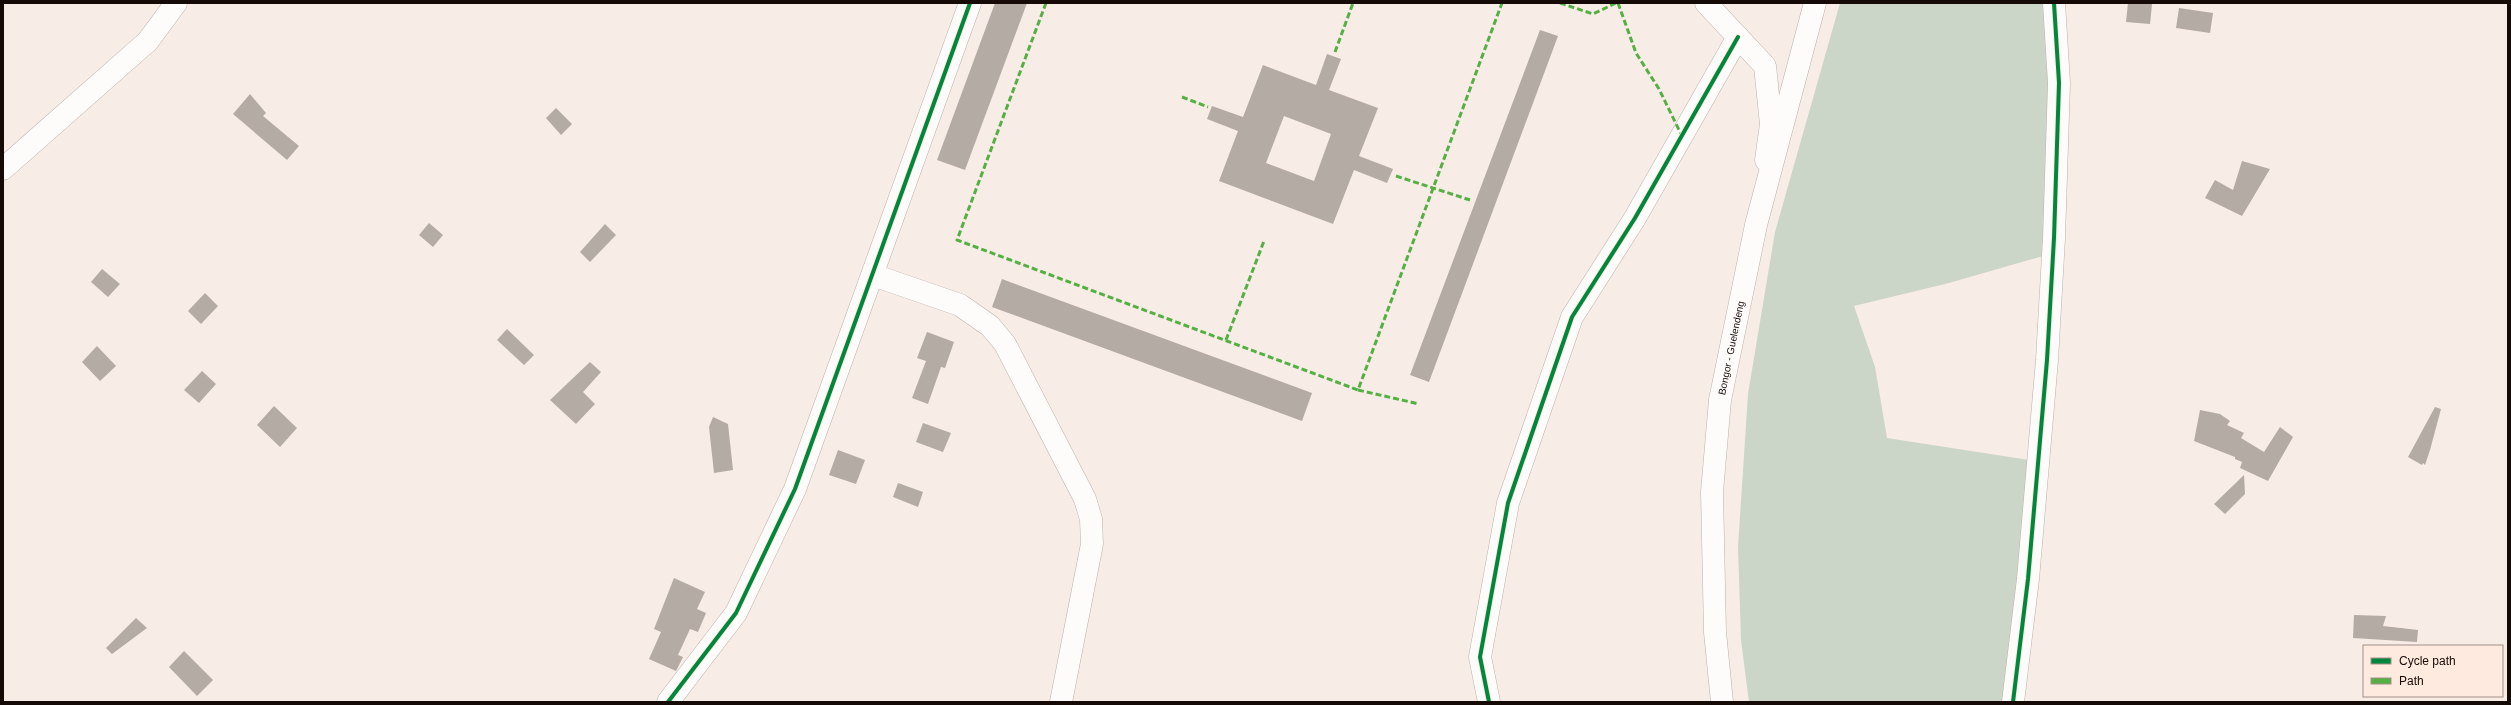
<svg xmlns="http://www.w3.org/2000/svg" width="2511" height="705" viewBox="0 0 2511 705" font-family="Helvetica,sans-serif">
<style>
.green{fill:#ccd6c8}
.building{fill:#b5aba5;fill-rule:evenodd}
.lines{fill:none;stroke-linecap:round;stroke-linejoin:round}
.minor-casing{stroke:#bbb1ab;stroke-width:23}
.highway-casing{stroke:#bbb1ab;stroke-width:23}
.minor{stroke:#fefcfb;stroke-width:22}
.highway{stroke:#fefcfb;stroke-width:22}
.quiet{stroke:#55b044;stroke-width:3;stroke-dasharray:6 3;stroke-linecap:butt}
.cycleway-casing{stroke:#feeadf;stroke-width:6}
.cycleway{stroke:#00873e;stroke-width:4}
.labels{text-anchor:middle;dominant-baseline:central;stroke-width:3;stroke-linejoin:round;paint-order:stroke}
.street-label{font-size:10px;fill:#150a05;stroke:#feeadf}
</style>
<rect width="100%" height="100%" fill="#f7ece6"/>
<!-- green -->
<path class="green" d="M1840,3H2048L2050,254L1949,283L1854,306L1875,367L1887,438L2035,461L2009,702H1749L1741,640L1738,547L1748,394L1775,232Z"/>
<!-- building -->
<path class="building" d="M995,3H1027L965,170L937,160Z
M2128,3L2152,4L2150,24L2126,22Z
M2179,8L2213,13L2210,33L2176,28Z
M1540,30L1558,36L1429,382L1410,375Z
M1327,54L1341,59L1329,90L1378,108L1359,156L1393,169L1387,183L1354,170L1333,224L1219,181L1238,131L1207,119L1212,106L1243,117L1263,65L1316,85ZM1284,116L1331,134L1314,181L1266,163Z
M250,94L266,113L263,116L299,146L287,160L233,114Z
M556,108L572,124L561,135L546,118Z
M2242,161L2270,169L2242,216L2205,198L2215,180L2233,190Z
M429,223L443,235L433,247L419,235Z
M605,224L616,235L590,262L580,252Z
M102,269L120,284L108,297L91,282Z
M1002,279L1312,393L1302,421L992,307Z
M205,293L218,306L201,324L188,311Z
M507,329L534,355L524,365L497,340Z
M927,332L954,342L945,368L941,367L928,404L912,398L926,361L917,358Z
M97,346L116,366L100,381L82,362Z
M590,362L601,372L583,392L595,404L576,424L550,400Z
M202,371L216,384L199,403L184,390Z
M274,406L297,428L280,447L257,425Z
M2435,407L2441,409L2430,450L2425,465L2423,463L2422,465L2408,457Z
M2200,410L2220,414L2230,421L2227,425L2244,433L2241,438L2264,452L2280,427L2293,437L2268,481L2240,468L2242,462L2235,459V457L2194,441Z
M713,417L728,424L733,470L714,473L709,427Z
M923,423L951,433L943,452L916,442Z
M838,450L865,460L856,484L829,475Z
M2244,475L2245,494L2225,514L2214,504Z
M898,483L923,492L918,507L893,497Z
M674,578L705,592L697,609L706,613L698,632L690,629L678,655L683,657L676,671L649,659L661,632L654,629Z
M2354,615L2386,616L2383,626L2418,630L2417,642L2353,638Z
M136,618L147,628L112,654L106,648Z
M184,651L213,680L197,696L169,667Z"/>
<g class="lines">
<defs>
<path id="minor" d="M1706,3L1765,66L1771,124L1766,160
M3,169L148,41L176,3
M873,275L960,305L990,326L1005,344L1085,499L1091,519L1092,544L1061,702
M668,702L736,613L795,489L970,3
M1489,702L1480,657L1508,503L1572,317L1635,218L1738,37
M2013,702L2028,579L2047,360L2054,238L2059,83L2054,3"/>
<g id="highway">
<path id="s1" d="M1722,702L1715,632L1712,492L1720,400L1756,225L1815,3"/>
</g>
</defs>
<!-- minor casing -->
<use href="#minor" class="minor-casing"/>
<!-- highway casing -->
<use href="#highway" class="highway-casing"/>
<!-- minor -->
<use href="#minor" class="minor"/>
<!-- highway -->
<use href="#highway" class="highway"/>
<!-- quiet -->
<path class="quiet" d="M1046,3L957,240L1358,390L1502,3
M1560,3L1593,14L1616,3
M1618,3L1636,53L1659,89L1682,136
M1335,52L1353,3
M1182,97L1208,107
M1396,176L1470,200
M1226,340L1264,241
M1358,390L1419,404"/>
<defs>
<path id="cycleway" d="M668,702L736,613L795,489L970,3
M1489,702L1480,657L1508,503L1572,317L1635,218L1738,37
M2013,702L2028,579L2047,360L2054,238L2059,83L2054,3"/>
</defs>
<!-- cycleway casing -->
<use href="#cycleway" class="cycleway-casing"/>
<!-- cycleway -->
<use href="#cycleway" class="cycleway"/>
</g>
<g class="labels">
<!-- street labels -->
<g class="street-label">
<text stroke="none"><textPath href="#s1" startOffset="356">Bongor - Guelendeng</textPath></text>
</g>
</g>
<!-- border -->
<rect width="2511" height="705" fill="none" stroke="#150a05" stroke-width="8"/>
<!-- legend -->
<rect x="2363" y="645" width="140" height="52" fill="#feeadf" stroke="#a19088"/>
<rect x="2371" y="658" width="20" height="6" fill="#00873e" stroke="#a19088"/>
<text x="2399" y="665" font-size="12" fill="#150a05">Cycle path</text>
<rect x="2371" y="678" width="20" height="6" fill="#55b044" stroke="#a19088"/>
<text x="2399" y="685" font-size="12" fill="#150a05">Path</text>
</svg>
